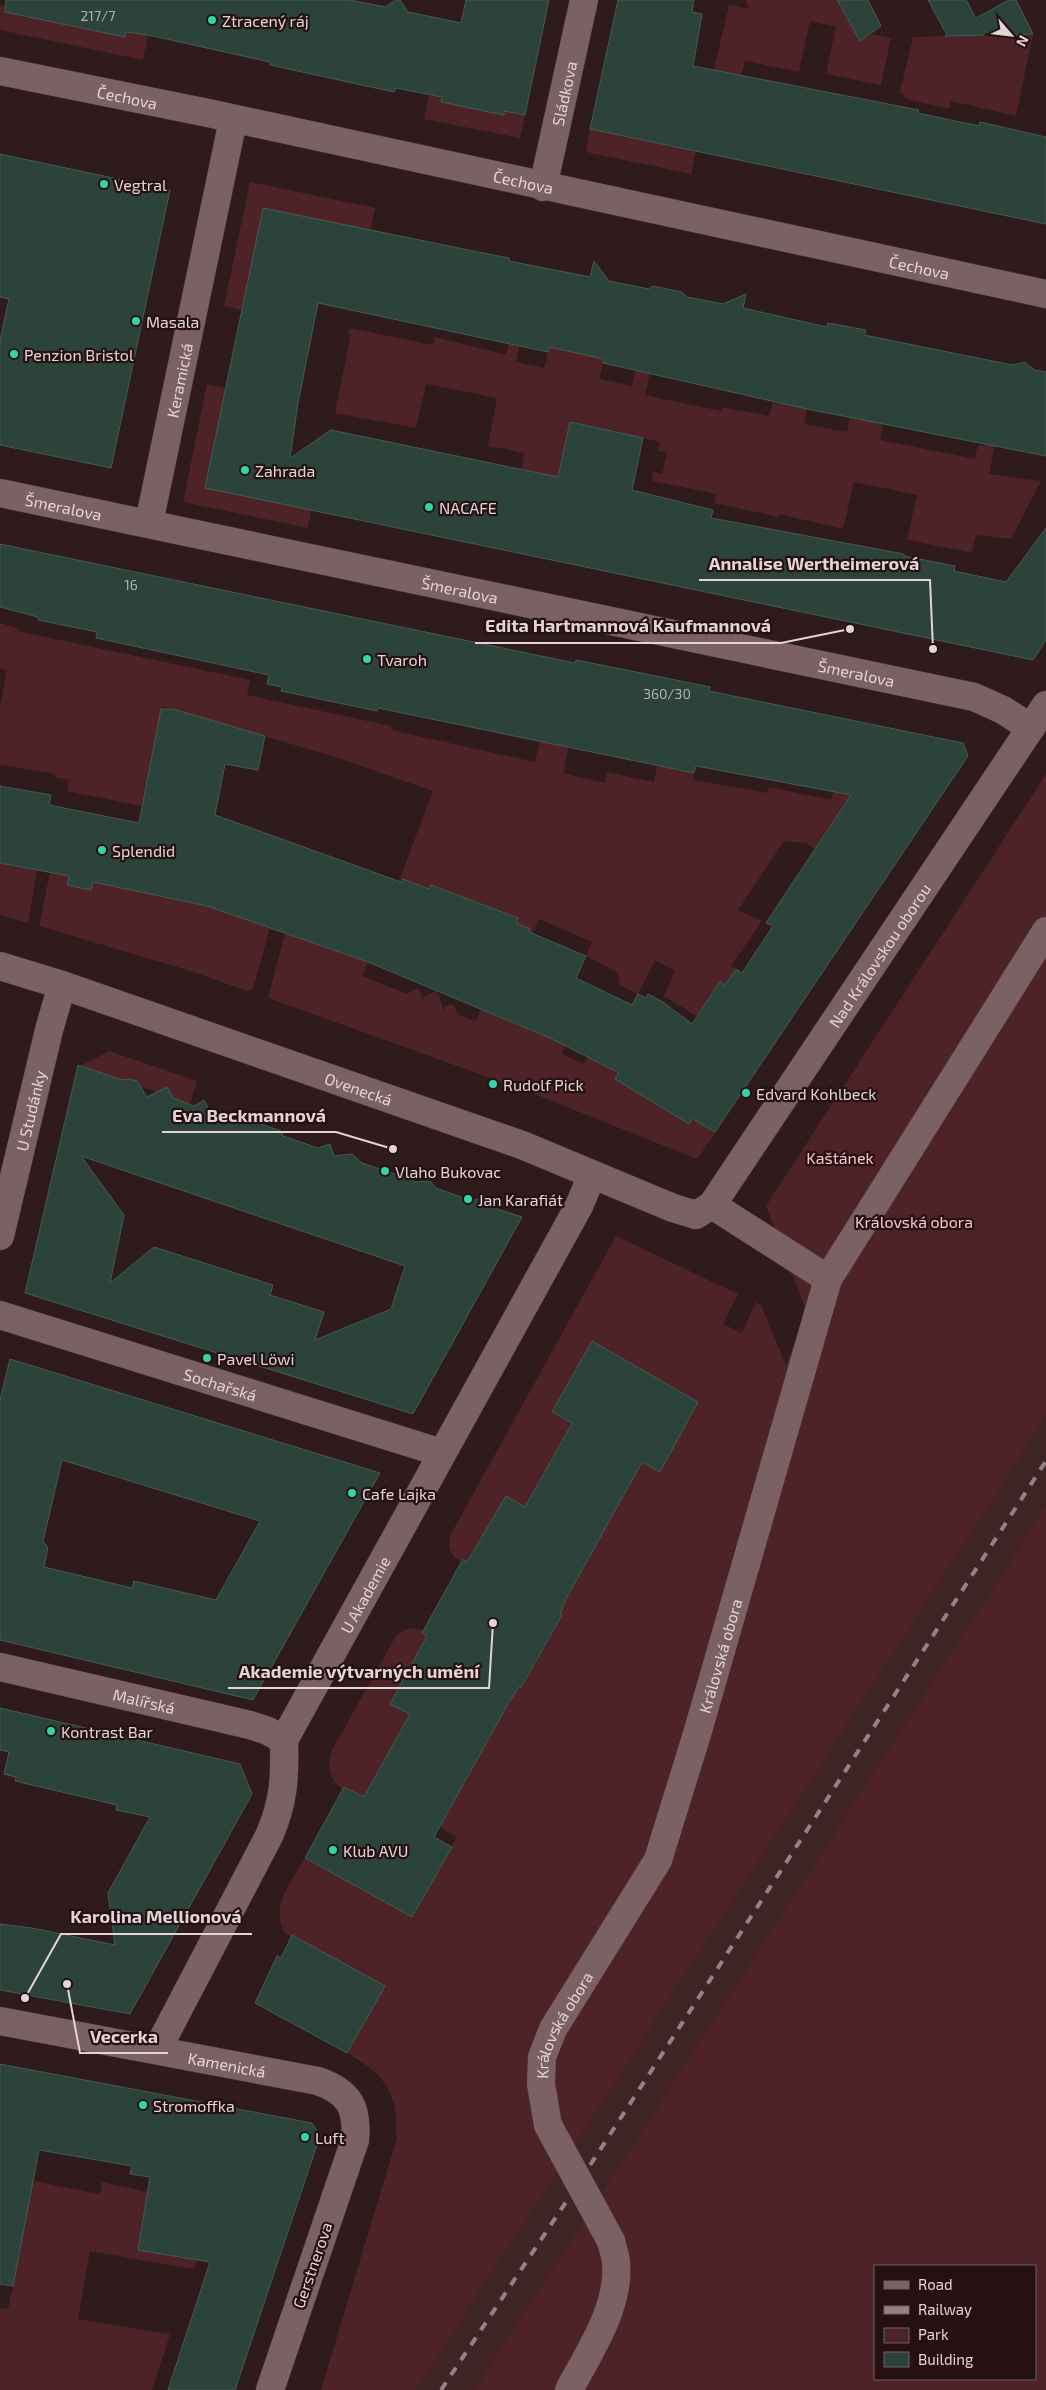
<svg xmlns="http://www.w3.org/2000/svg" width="1046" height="2390" viewBox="0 0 1046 2390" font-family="'Exo 2',sans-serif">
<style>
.built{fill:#3f2426}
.green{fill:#4e2328;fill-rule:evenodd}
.building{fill:#2b433a;stroke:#435c52;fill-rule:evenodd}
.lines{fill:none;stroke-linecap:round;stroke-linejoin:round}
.street-casing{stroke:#473738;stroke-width:29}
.street{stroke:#7b6163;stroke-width:28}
.rail{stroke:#948283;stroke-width:4;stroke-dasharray:9 9;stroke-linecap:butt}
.street-bridge-casing{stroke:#473738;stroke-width:29;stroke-linecap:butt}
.street-bridge{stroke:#7b6163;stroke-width:28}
.poi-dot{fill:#33d4a8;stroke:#251113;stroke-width:2}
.labels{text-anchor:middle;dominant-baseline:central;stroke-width:4.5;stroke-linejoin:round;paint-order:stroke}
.number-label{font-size:14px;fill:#b5b0ae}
.poi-label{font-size:16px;fill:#e3d4d5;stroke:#251113;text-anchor:start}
.street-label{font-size:16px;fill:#e3d4d5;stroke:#251113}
.park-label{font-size:16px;fill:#fbc4c7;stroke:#251113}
.leader{fill:none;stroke:#e3d4d5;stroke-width:2}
.callout-dot{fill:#e3d4d5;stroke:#251113;stroke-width:2}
.callout-label{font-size:18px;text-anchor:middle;font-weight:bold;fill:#e3d4d5;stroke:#251113;stroke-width:4.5;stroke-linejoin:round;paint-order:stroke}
</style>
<rect width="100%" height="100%" fill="#2f1a1c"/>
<!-- built -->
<path class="built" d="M1046,1417V1506L474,2390H416Z"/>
<!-- green -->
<path class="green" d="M745,0H836L860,41L871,34L891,38L881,85L826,74L836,27L810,21L799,72L745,61L741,76L713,74L729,5L750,9Z
M0,5L5,6L8,12L124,37L126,32L148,35L143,60L0,30Z
M1033,34L1016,116L951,101L949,109L906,99L900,92L913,37Z
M429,95L442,98L441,102L503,115L504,111L525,115L520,138L424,119Z
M590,129L696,151L691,174L586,152Z
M250,182L375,208L370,231L263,209L242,310L224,306Z
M350,328L433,345L435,337L506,355L510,340L520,342L516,362L544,368L549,347L604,359L599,379L632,386L635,370L650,373L645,395L721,411L722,407L769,416L773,402L780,404L782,400L800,404L799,408L807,409L804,424L847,432L850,418L857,420L858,415L877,419L876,423L883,425L880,440L975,459L978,445L985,446L986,442L995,444L989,474L1041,481L1011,539L976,535L972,553L907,540L917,495L854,482L843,529L779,514V517L714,503L716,494L652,481L653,472L662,474L667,452L658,451L660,442L643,438L597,470L561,461L558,477L522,469L524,453L488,446L497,398L426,384L416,428L335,413L351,334L348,333Z
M207,384L226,388L311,510L308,528L183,502Z
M0,623L17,628V631L250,680L247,695L391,726V730L535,762L540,741L568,748L563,773L605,783L607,772L654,782L657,766L694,773L693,780L767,793L769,787L831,800L834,788L857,786L815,849L806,843L784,841L738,910L762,921L731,966L736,969L725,985L719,982L707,1000L717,1007L707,1023L664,996L675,971L655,960L638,994L618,984L620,981L617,972L586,956L592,942L539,919L532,933L529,932L530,929L516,923L517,918L432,885L429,889L403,879L399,881L433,791L335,757L162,706L142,806L67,791L69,780L55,777V774L0,765V707L7,670L0,668Z
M1046,774V1417L416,2390H321L397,2138C395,2132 397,2123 396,2115C392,2082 374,2069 347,2053L384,1986L285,1933C269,1907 292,1881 305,1858L413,1917L457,1837L440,1827L509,1702L519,1687L522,1688L562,1616L559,1614L567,1597L642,1462L660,1472L698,1402L592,1341L552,1412L571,1423L525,1507L506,1496L467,1562L463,1559L461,1562C450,1556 447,1546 451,1534L616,1236L738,1294L723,1324L742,1333L756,1302L761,1305L786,1365L806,1310L766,1206Z
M0,863L37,869L28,923L0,915Z
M50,872L69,876L67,885L91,890L93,882L207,906L270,928L253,989L247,991L194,972L39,926Z
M285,933L368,962L362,976L407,994L418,988L422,996L420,999L437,990L444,1011L445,1007L453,1004L458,1015L476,1021L481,1008L565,1045L562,1054L583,1064L588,1057L619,1074L616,1079L689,1124L693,1119L716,1132L697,1159L527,1091L268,998Z
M109,1051L197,1081L190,1104L140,1086L137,1081L129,1079L124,1081L80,1066Z
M1046,1506V2390H474ZM875,2266H1035V2379H875Z
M410,1628L423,1630L422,1633L427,1636L391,1703L410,1714L364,1797L345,1787L343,1790C328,1778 327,1767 332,1750L397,1634Z
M33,2181L100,2194L102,2182L147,2192L138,2249L174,2256L215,2204L194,2269L90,2251L78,2319L170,2334L152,2390H0V2308L8,2309L21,2249L0,2243Z"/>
<!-- building -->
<path class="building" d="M6,0H350L386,7L395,0H400L408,12L461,23L466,0H549L525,115L504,111V115L441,102L442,97L396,88L394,92L270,65V62L148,35L126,32L125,37L5,12Z
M618,0H694L692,12L702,14L693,66L919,110L918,113L979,126L980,122L1046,137V224L590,129Z
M837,0H868L881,26L860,41Z
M928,0H966L976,18L1009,0H1016L1033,34L945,36L947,35Z
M0,154L170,190L111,468L0,445V340L9,299L0,297Z
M263,208L483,253L509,258V261L590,277L594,261L609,281L649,289L653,286L682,292L687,297L723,304L746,294L743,308L827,327L828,323L866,330L864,335L1012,365L1025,362L1034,370L1046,372V456L807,409L603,363L604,359L549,347L548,352L318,303L298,403L290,458L331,430L558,477L570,422L643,438L632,490L713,510L711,518L904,554V556L955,566L954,571L1006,582L1046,528V640L1033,660L205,488Z
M0,544L575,663L576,660L631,671L710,687L709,691L963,743L968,756L715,1132L693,1119L689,1124L615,1079L619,1073L550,1038L368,962L207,906L93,882L91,890L67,885L69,876L0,863V786L51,795L49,805L139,823L161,709H173L265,736L258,770L225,764L215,815L401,882L403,879L429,889L431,885L518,918L516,923L530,929L529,932L586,956L576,978L632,1005L638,994L646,998L648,994L663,1002L692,1024L720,981L725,985L736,969L742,973L773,926L766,923L851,795L696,766L694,773L378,708L377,711L281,691L282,687L267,684L269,675L96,638L97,632L38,620V617L0,607Z
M78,1065L122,1080L129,1079L137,1081L147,1097L167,1087L173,1098L194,1106L204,1100L209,1110L244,1123L249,1120L281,1131L283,1136L318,1148L330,1144L334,1156L352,1154L362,1163L395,1174L407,1173L415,1182L430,1181L436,1188L472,1201L481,1198L488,1206L522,1217L413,1414L25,1293ZM81,1156L405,1266L391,1309L315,1340L324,1312L270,1295L273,1285L154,1247L110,1283L124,1215Z
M592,1341L698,1402L660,1472L642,1462L567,1597L560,1614L562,1615L521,1688L519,1687L509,1702L434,1837L452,1847L412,1917L305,1858L344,1787L364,1797L410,1714L390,1704L427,1636L422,1633L463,1559L467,1562L506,1496L525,1507L572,1423L552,1412Z
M10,1359L380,1473L253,1700L0,1640V1400ZM62,1460L260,1521L216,1600L134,1581L132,1588L44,1567L48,1548L43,1541Z
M0,1708L240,1764L252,1794L130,2014L0,1990V1924L32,1928L115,1945L108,1893L150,1817L116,1810L117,1805L15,1781L16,1777L4,1774L9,1752L0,1750Z
M292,1935L385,1986L347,2053L255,2003L277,1956L281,1958Z
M0,2064L312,2123L320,2136L235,2390H168L210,2262L138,2250L150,2177L130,2174L132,2166L39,2150L13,2286L0,2284Z"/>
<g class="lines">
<defs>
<g id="street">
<path id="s1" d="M0,71L208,113L1046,294"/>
<path id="s2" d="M543,187L584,0"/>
<path id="s3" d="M0,493L974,697L1003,710L1031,728"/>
<path id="s4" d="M149,523L233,120"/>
<path id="s5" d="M0,966L62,985L522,1145L673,1208L696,1215L712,1205L1046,705"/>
<path d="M712,1205L828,1279"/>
<path id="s6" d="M0,1236L49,1030L62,985"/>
<path id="s7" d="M0,1315L442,1453"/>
<path id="s8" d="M0,1667L250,1725L268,1731L284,1740"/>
<path id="s9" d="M0,2021L318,2081C349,2092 358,2107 355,2140L270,2390"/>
<path id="s10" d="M157,2050L269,1836C284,1802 285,1778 284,1740L579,1206L592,1175"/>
<path id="s11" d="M548,2125L541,2084L542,2057L553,2029L658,1860L697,1734L828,1279L1046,931"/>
<path d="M569,2390C588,2354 620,2307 616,2264C616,2257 613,2249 611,2241"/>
</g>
</defs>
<!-- street casing -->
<use href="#street" class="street-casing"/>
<!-- street -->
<use href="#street" class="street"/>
<!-- rail -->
<path class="rail" d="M441,2390L576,2187L1046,1461"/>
<defs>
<path id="street-bridge" d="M548,2125L611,2241"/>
</defs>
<!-- street-bridge casing -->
<use href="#street-bridge" class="street-bridge-casing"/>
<!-- street-bridge -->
<use href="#street-bridge" class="street-bridge"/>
</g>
<!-- markers -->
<g class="poi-dot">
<circle cx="212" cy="20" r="5"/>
<circle cx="104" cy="184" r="5"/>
<circle cx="136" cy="321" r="5"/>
<circle cx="14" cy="354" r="5"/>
<circle cx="245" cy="470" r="5"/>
<circle cx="429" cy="507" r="5"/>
<circle cx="367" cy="659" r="5"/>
<circle cx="102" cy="850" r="5"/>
<circle cx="493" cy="1084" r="5"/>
<circle cx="746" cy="1093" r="5"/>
<circle cx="385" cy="1171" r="5"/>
<circle cx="468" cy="1199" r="5"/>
<circle cx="207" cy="1358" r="5"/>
<circle cx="352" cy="1493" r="5"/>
<circle cx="51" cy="1731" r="5"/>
<circle cx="333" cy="1850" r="5"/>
<circle cx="143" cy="2105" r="5"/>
<circle cx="305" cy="2137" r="5"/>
</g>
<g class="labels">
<!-- number labels -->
<g class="number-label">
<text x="98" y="15">217/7</text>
<text x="131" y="584">16</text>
<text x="667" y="693">360/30</text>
</g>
<!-- poi labels -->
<g class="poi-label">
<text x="222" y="20">Ztracený ráj</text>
<text x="114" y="184">Vegtral</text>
<text x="146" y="321">Masala</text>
<text x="24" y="354">Penzion Bristol</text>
<text x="255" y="470">Zahrada</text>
<text x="439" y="507">NACAFE</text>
<text x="377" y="659">Tvaroh</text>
<text x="112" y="850">Splendid</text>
<text x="503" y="1084">Rudolf Pick</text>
<text x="756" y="1093">Edvard Kohlbeck</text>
<text x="395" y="1171">Vlaho Bukovac</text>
<text x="478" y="1199">Jan Karafiát</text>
<text x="217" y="1358">Pavel Löwi</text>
<text x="362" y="1493">Cafe Lajka</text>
<text x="61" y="1731">Kontrast Bar</text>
<text x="343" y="1850">Klub AVU</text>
<text x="153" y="2105">Stromoffka</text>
<text x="315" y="2137">Luft</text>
</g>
<!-- street labels -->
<g class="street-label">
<text stroke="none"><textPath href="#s2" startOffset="96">Sládkova</textPath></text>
<text stroke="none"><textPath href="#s1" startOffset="130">Čechova</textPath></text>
<text stroke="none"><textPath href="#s1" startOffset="535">Čechova</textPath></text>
<text stroke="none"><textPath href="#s1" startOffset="940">Čechova</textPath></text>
<text stroke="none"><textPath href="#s4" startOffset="146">Keramická</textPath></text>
<text stroke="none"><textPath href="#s3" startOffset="65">Šmeralova</textPath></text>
<text stroke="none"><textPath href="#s3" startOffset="470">Šmeralova</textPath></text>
<text stroke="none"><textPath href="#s3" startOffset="875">Šmeralova</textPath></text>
<text stroke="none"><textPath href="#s5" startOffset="1059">Nad Královskou oborou</textPath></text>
<text stroke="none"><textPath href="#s5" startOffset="379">Ovenecká</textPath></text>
<text stroke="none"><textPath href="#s6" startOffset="129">U Studánky</textPath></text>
<text stroke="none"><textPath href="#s7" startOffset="231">Sochařská</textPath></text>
<text stroke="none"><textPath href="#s10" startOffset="506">U Akademie</textPath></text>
<text stroke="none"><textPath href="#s11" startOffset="511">Královská obora</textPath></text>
<text stroke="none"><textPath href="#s8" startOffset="148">Malířská</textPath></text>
<text stroke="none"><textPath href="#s11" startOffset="106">Královská obora</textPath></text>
<text stroke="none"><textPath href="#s9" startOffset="231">Kamenická</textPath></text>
<text transform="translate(312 2265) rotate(-71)">Gerstnerova</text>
</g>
<!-- park labels -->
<g class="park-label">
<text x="840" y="1157">Kaštánek</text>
<text x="914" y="1221">Královská obora</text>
</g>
</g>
<!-- callouts -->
<path class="leader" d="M933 649L930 580H699M850 629L781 643H475M393 1149L336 1132H162M493 1623L489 1688H228M25 1998L61 1934H252M67 1984L80 2053H168"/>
<g class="callout-dot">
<circle cx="933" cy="649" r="5"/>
<circle cx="850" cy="629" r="5"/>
<circle cx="393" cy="1149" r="5"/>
<circle cx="493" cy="1623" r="5"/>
<circle cx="25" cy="1998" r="5"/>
<circle cx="67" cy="1984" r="5"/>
</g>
<g class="callout-label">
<text x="814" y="570">Annalise Wertheimerová</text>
<text x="628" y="632">Edita Hartmannová Kaufmannová</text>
<text x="249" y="1122">Eva Beckmannová</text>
<text x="359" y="1678">Akademie výtvarných umění</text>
<text x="156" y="1923">Karolina Mellionová</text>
<text x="124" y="2043">Vecerka</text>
</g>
<!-- legend -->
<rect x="874" y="2265" width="162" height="115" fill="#251113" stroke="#715f61"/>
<rect x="884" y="2281" width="25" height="8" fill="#7b6163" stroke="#715f61"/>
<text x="918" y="2290" font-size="15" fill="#e3d4d5">Road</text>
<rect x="884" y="2306" width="25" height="8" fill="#948283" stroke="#715f61"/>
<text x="918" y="2315" font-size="15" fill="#e3d4d5">Railway</text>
<rect x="884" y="2328" width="25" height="15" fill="#4e2328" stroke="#715f61"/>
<text x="918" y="2340" font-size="15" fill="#e3d4d5">Park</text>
<rect x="884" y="2352" width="25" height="15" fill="#2b433a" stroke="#715f61"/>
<text x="918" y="2365" font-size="15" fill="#e3d4d5">Building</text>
<!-- north arrow -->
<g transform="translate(1011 35) rotate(118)" stroke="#251113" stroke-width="4" paint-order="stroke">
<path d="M0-4L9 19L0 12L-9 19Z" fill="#e3d4d5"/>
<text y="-8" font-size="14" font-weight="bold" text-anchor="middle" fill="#e3d4d5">N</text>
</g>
</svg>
